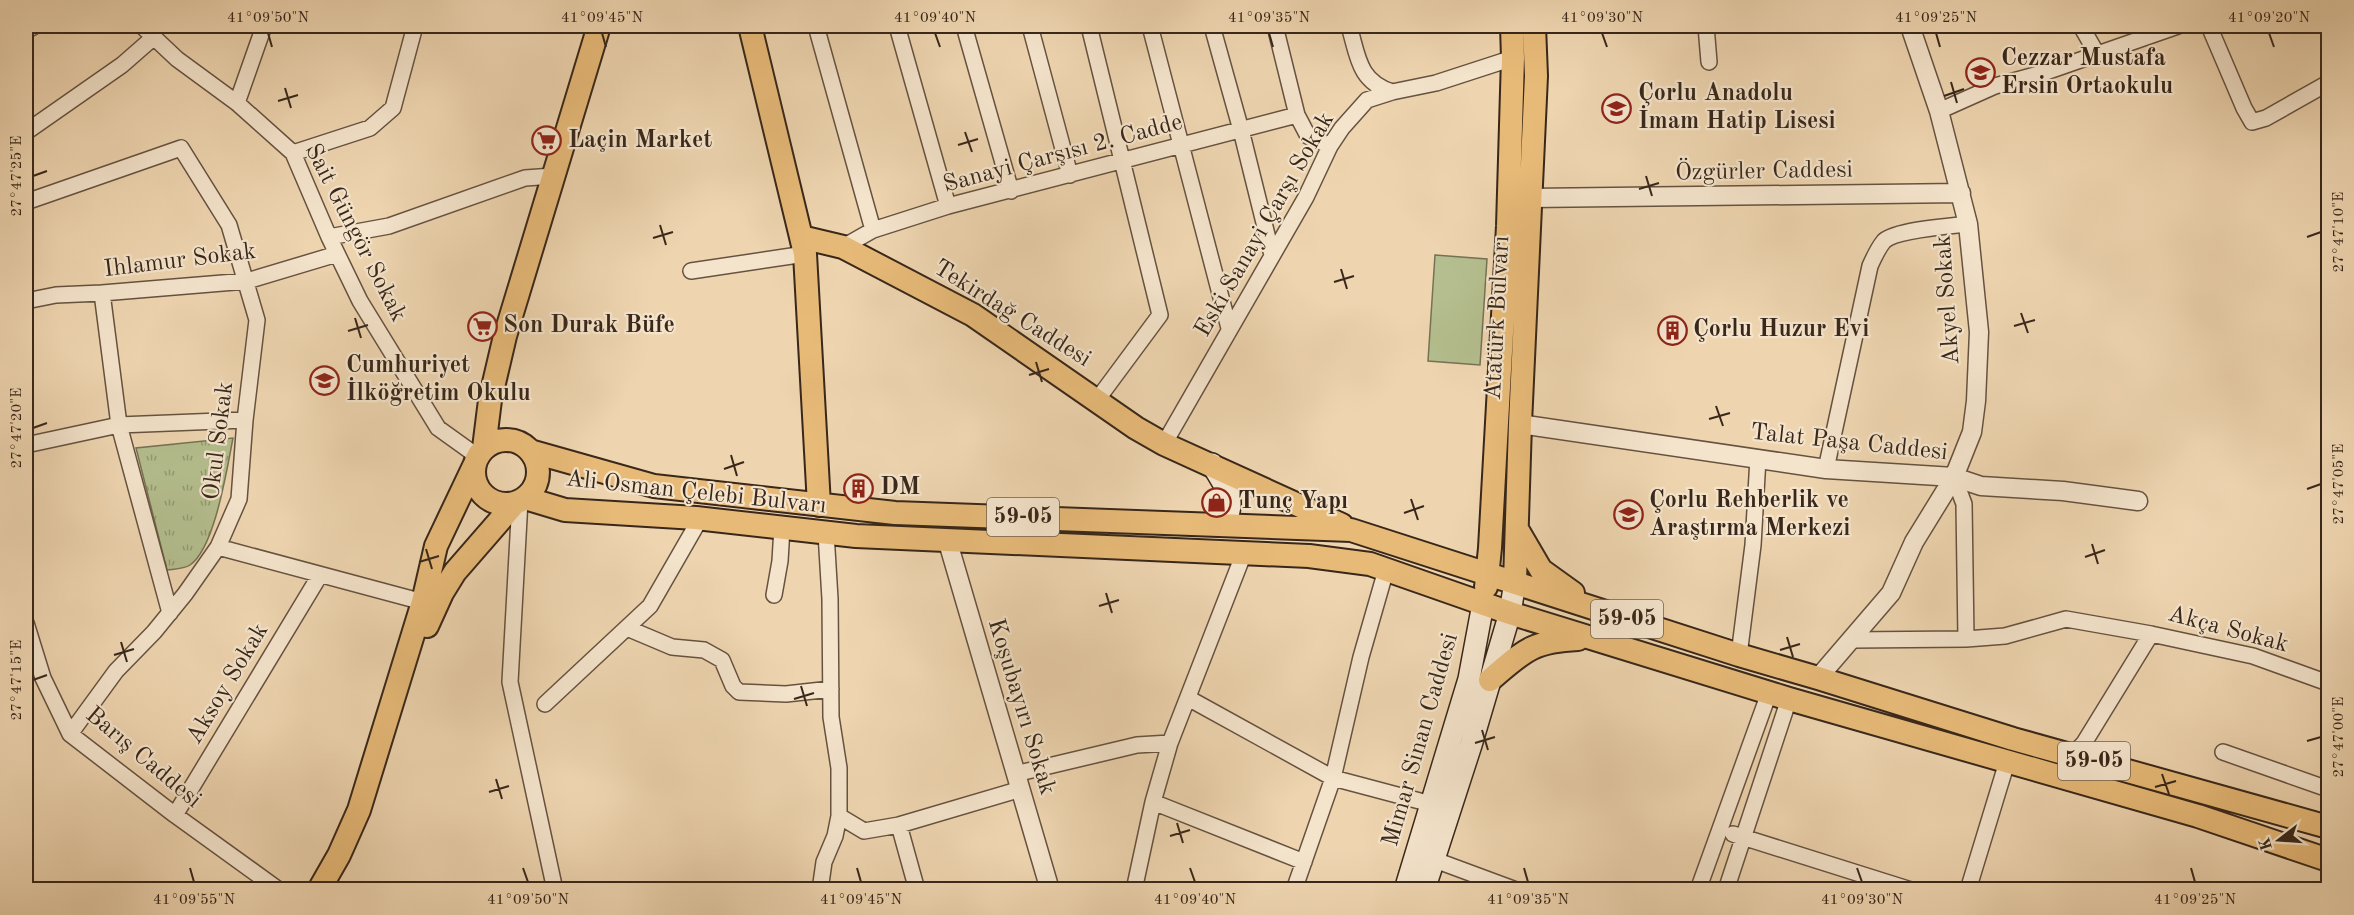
<svg xmlns="http://www.w3.org/2000/svg" width="2354" height="915" viewBox="0 0 2354 915" font-family="'Old Standard TT',serif">
<style>
.grass{fill:#b4be8e;stroke:#767254;stroke-width:1.5}
.park{fill:url(#park-tufts);stroke:#767254;stroke-width:1.5}
.lines{fill:none;stroke-linecap:round;stroke-linejoin:round}
.minor-casing{stroke:#665240;stroke-width:18}
.tertiary-casing{stroke:#665240;stroke-width:21}
.secondary-casing{stroke:#38271a;stroke-width:24}
.primary-casing{stroke:#38271a;stroke-width:26}
.minor{stroke:#f4e4cc;stroke-width:15}
.tertiary{stroke:#f4e4cc;stroke-width:18}
.secondary{stroke:#f4e4cc;stroke-width:21}
.primary{stroke:#e7ba78;stroke-width:22}
.ticks{fill:none;stroke:#38271a;stroke-width:2}
.labels{text-anchor:middle;dominant-baseline:central;stroke-width:4.5;stroke-linejoin:round;paint-order:stroke}
.shield{fill:#f4e4cc;stroke:#70604f;stroke-width:1.5}
.shield-label{font-size:22px;font-weight:bold;fill:#38271a}
.poi-label{font-size:24px;font-weight:bold;fill:#38271a;stroke:#f4e4cc;text-anchor:start}
.street-label{font-size:24px;fill:#38271a;stroke:#f4e4cc}
.neatline{fill:none;stroke:#38271a;stroke-width:2}
.ticks-label{font-size:15px;text-anchor:middle;fill:#38271a}
</style>
<defs>
<pattern id="park-tufts" width="24" height="20" patternUnits="userSpaceOnUse" patternTransform="scale(1.5)"><rect width="24" height="20" fill="#b4be8e"/><path d="M3 7l-1-3M5 7V3M7 7l1-3M15 17l-1-3M17 17v-4M19 17l1-3" fill="none" stroke="#939a73"/></pattern>
</defs>
<rect width="100%" height="100%" fill="#eed5b0"/>
<filter id="stains"><feTurbulence type="fractalNoise" baseFrequency=".00333" numOctaves="4"/><feColorMatrix values="0 0 0 0 .2 0 0 0 0 .09 0 0 0 0 .02 0 0 0 .5 -.17"/></filter>
<radialGradient id="worn" r=".72"><stop offset=".6" stop-color="#630" stop-opacity="0"/><stop offset="1" stop-color="#630" stop-opacity=".3"/></radialGradient>
<!-- grass -->
<path class="grass" d="M1435,255L1487,259L1480,365L1428,361Z"/>
<!-- park -->
<path class="park" d="M233,438C227,468 215,548 190,565C184,569 174,569 167,570L136,448Z"/>
<g class="lines">
<defs>
<path id="minor" d="M142,26L177,59L237,103L293,153L329,237L360,301L438,428L477,456
M816,26L873,230
M897,26L948,206
M964,26L1011,191
M1030,26L1070,175
M1089,26L1160,315L1097,400
M1150,26L1229,328
M1212,26L1241,130L1272,255
M1275,26L1297,115L1308,136L1330,146
M1349,26C1358,56 1358,81 1392,92
M1706,26L1709,62
M2081,26L2097,54
M2209,26L2244,108L2252,122L2266,118L2328,83
M26,31L35,26
M237,103L264,26
M1939,111L1995,86L2046,72L2178,26
M26,132L122,65L154,37
M293,153L370,128L393,108L415,26
M26,202L181,148L229,225L257,320L245,420L239,499L218,547L185,594L154,632L116,671L70,734
M329,237L389,226L525,178L553,176
M843,247L873,230L948,206L1297,115
M691,271L805,254
M102,293L119,425L170,613
M26,301L56,295L102,293L247,281L337,254
M1164,444L1306,197L1330,146L1342,128L1367,100L1392,92L1436,83L1513,58
M26,445L119,425L245,420
M1826,469L1870,266C1874,257 1878,248 1884,241C1896,230 1950,226 1968,224
M1954,477L1964,504L1966,639
M520,500L510,682L555,890
M218,547L423,602
M774,595L780,561L782,528
M26,623L43,678L70,734L175,815L279,890
M627,628L672,647L704,650L722,660L733,686L739,692L786,694L831,689
M1851,640L1966,639L2005,636L2066,619L2151,634L2253,656L2328,683
M1739,655L1753,545L1758,458
M1188,698L1333,778L1431,804
M545,704L650,606L700,519
M2223,752L2328,789
M2073,754L2084,743L2151,634
M1015,774L1137,745L1170,743
M1153,802L1304,862
M175,815L320,575
M839,816L864,831L899,825L1021,789
M899,825L917,890
M1733,834L1911,890
M1435,860L1516,890
M820,890L824,862L835,836L839,816V768L831,717L830,599L826,533
M1134,890L1153,802L1170,743L1244,553
M1294,890L1333,778L1361,657L1386,570
M1698,890L1769,693
M1726,890L1789,699
M1968,890L2007,762"/>
<path id="tertiary" d="M1531,198L1961,193
M1520,424L1826,469L1954,477L1981,486L2063,491L2138,501
M947,539L1050,890
M1818,678L1891,593L1914,542L1954,477L1972,432L1976,401L1979,332L1968,224L1939,111L1910,26"/>
<path id="secondary" d="M1212,464C1224,486 1240,501 1222,524
M1405,890L1469,679L1483,604
M1424,890L1471,745L1510,613L1515,582"/>
<path id="primary" d="M750,26L801,237L843,247L973,315L1136,428L1164,444L1342,525
M801,237L805,254L819,505
M474 472a32 32 0 1 1 64 0a32 32 0 1 1-64 0Z
M484,448L490,400L505,336L599,26
M530,451L654,486L895,513L1351,530L1739,655L1818,678L2013,739L2328,827
M525,498L565,510L696,518L856,536L1309,556L1370,564L1510,613L1789,699L2198,816L2328,860
M1517,529L1541,570L1573,593
M1515,582L1520,424L1536,76L1534,26
M1486,587L1490,548L1508,226L1513,58L1512,26
M427,626L442,593L455,572L515,503
M1490,680C1524,651 1532,641 1578,639
M319,890L339,855L359,810L423,602L436,546L474,466"/>
</defs>
<!-- minor casing -->
<use href="#minor" class="minor-casing"/>
<!-- tertiary casing -->
<use href="#tertiary" class="tertiary-casing"/>
<!-- secondary casing -->
<use href="#secondary" class="secondary-casing"/>
<!-- primary casing -->
<use href="#primary" class="primary-casing"/>
<!-- minor -->
<use href="#minor" class="minor"/>
<!-- tertiary -->
<use href="#tertiary" class="tertiary"/>
<!-- secondary -->
<use href="#secondary" class="secondary"/>
<!-- primary -->
<use href="#primary" class="primary"/>
</g>
<!-- ticks -->
<path class="ticks" d="M268,33L272,47M602,33L606,47M935,33L940,47M1269,33L1273,47M1602,33L1607,47M1936,33L1940,47M2269,33L2274,47M1951,82L1957,103M285,88L291,108M1944,96L1964,89M278,101L298,95M965,132L972,152M958,145L978,139M33,176L47,171M1646,176L1652,196M1639,189L1659,183M660,225L666,245M2307,237L2321,232M653,238L673,232M1341,269L1347,289M1334,282L1354,276M2021,313L2028,333M355,318L361,338M2014,326L2035,320M348,331L368,325M1036,362L1042,382M1029,375L1049,369M1716,406L1723,426M1709,419L1730,413M33,428L47,423M731,455L737,476M724,469L744,462M2307,489L2321,484M1411,499L1418,520M1404,513L1424,506M2092,544L2098,564M426,549L432,569M2085,557L2105,550M419,562L439,556M1106,593L1112,613M1099,606L1119,600M1787,637L1793,657M121,642L127,662M1780,650L1800,644M114,655L134,649M33,680L47,675M801,686L807,706M794,699L814,693M1482,730L1488,750M2307,741L2321,737M1475,743L1495,737M2162,774L2169,794M496,779L502,799M2155,787L2176,781M489,792L509,786M1177,823L1183,843M1170,836L1190,830M190,868L194,882M523,868L528,882M857,868L861,882M1190,868L1195,882M1524,868L1528,882M1857,868L1862,882M2191,868L2195,882"/>
<!-- icons -->
<defs>
<symbol id="school-ring" viewBox="-11 -11 22 22"><circle r="9.5" fill="#f4e4cc" stroke="#8f2418" stroke-width="1.5"/><path d="M0-5L7-2L0 1L-7-2ZM-4 1L0 2.5L4 1V4Q0 6-4 4Z" fill="#8f2418"/></symbol>
<symbol id="supermarket-ring" viewBox="-11 -11 22 22"><circle r="9.5" fill="#f4e4cc" stroke="#8f2418" stroke-width="1.5"/><path d="M-6-5.5h2.5l.6 2H6L4.5 2H-2.5L-4.4-4H-6ZM-1.5 3.2a1.3 1.3 0 1 0 .1 0ZM3 3.2a1.3 1.3 0 1 0 .1 0Z" fill="#8f2418"/></symbol>
<symbol id="building-ring" viewBox="-11 -11 22 22"><circle r="9.5" fill="#f4e4cc" stroke="#8f2418" stroke-width="1.5"/><path d="M-4-6H4V6H1V3H-1V6H-4ZM-2.5-4.3h1.7v1.8h-1.7ZM.8-4.3h1.7v1.8H.8ZM-2.5-1h1.7V.8h-1.7ZM.8-1h1.7V.8H.8Z" fill="#8f2418"/></symbol>
<symbol id="shop-ring" viewBox="-11 -11 22 22"><circle r="9.5" fill="#f4e4cc" stroke="#8f2418" stroke-width="1.5"/><path d="M-5-2.5h2.3a2.7 3.5 0 0 1 5.4 0H5L5.5 6h-11ZM-1.5-2.5h3a1.5 2.3 0 0 0-3 0Z" fill="#8f2418"/></symbol>
</defs>
<g fill-rule="evenodd">
<use href="#school-ring" x="1964" y="56" width="33" height="33"/>
<use href="#school-ring" x="1600" y="92" width="33" height="33"/>
<use href="#supermarket-ring" x="530" y="124" width="33" height="33"/>
<use href="#supermarket-ring" x="466" y="310" width="33" height="33"/>
<use href="#building-ring" x="1656" y="314" width="33" height="33"/>
<use href="#school-ring" x="308" y="364" width="33" height="33"/>
<use href="#building-ring" x="842" y="472" width="33" height="33"/>
<use href="#shop-ring" x="1200" y="486" width="33" height="33"/>
<use href="#school-ring" x="1612" y="498" width="33" height="33"/>
</g>
<g class="labels">
<!-- shield labels -->
<g class="shield">
<rect x="987" y="498" width="72" height="38" rx="4.5"/>
<rect x="1591" y="600" width="72" height="38" rx="4.5"/>
<rect x="2058" y="742" width="72" height="38" rx="4.5"/>
</g>
<g class="shield-label">
<text x="1023" y="517">59-05</text>
<text x="1627" y="619">59-05</text>
<text x="2094" y="761">59-05</text>
</g>
<!-- poi labels -->
<g class="poi-label">
<text x="2001" y="59">Cezzar Mustafa<tspan x="2001" dy="28">Ersin Ortaokulu</tspan></text>
<text x="1638" y="94">Çorlu Anadolu<tspan x="1638" dy="28">İmam Hatip Lisesi</tspan></text>
<text x="568" y="141">Laçin Market</text>
<text x="503" y="326">Son Durak Büfe</text>
<text x="1693" y="330">Çorlu Huzur Evi</text>
<text x="346" y="366">Cumhuriyet<tspan x="346" dy="28">İlköğretim Okulu</tspan></text>
<text x="880" y="488">DM</text>
<text x="1649" y="501">Çorlu Rehberlik ve<tspan x="1649" dy="28">Araştırma Merkezi</tspan></text>
<text x="1238" y="502">Tunç Yapı</text>
</g>
<!-- street labels -->
<g class="street-label">
<text transform="translate(1063 154) rotate(-15)">Sanayi Çarşısı 2. Cadde</text>
<text transform="translate(1764 172) rotate(-1)">Özgürler Caddesi</text>
<text transform="translate(1265 225) rotate(-60)">Eski Sanayi Çarşı Sokak</text>
<text transform="translate(355 233) rotate(63)">Sait Güngör Sokak</text>
<text transform="translate(180 261) rotate(-7)">Ihlamur Sokak</text>
<text transform="translate(1948 300) rotate(-94)">Akyel Sokak</text>
<text transform="translate(1012 314) rotate(32)">Tekirdağ Caddesi</text>
<text transform="translate(1498 318) rotate(-87)">Atatürk Bulvarı</text>
<text transform="translate(219 441) rotate(-83)">Okul Sokak</text>
<text transform="translate(1849 443) rotate(6)">Talat Paşa Caddesi</text>
<text transform="translate(696 493) rotate(6)">Ali Osman Çelebi Bulvarı</text>
<text transform="translate(2228 630) rotate(15)">Akça Sokak</text>
<text transform="translate(228 684) rotate(-59)">Aksoy Sokak</text>
<text transform="translate(1021 707) rotate(73)">Koşubayırı Sokak</text>
<text transform="translate(1421 740) rotate(-74)">Mimar Sinan Caddesi</text>
<text transform="translate(143 758) rotate(40)">Barış Caddesi</text>
</g>
</g>
<!-- margin -->
<rect width="2354" height="915" fill="none" stroke="#eed5b0" stroke-width="66"/>
<!-- north arrow -->
<g transform="translate(2279 840) rotate(253)" stroke="#f4e4cc" stroke-width="4.5" paint-order="stroke">
<path d="M0-4.5L10 22L0 15L-10 22Z" fill="#38271a"/>
<text y="-9" font-size="16" font-weight="bold" text-anchor="middle" fill="#38271a">K</text>
</g>
<rect x="33" y="33" width="2288" height="849" class="neatline"/>
<g class="ticks-label">
<text x="268" y="22">41°09'50"N</text>
<text x="602" y="22">41°09'45"N</text>
<text x="935" y="22">41°09'40"N</text>
<text x="1269" y="22">41°09'35"N</text>
<text x="1602" y="22">41°09'30"N</text>
<text x="1936" y="22">41°09'25"N</text>
<text x="2269" y="22">41°09'20"N</text>
<text transform="translate(16 176) rotate(-90)" y="5">27°47'25"E</text>
<text transform="translate(2338 232) rotate(-90)" y="5">27°47'10"E</text>
<text transform="translate(16 428) rotate(-90)" y="5">27°47'20"E</text>
<text transform="translate(2338 484) rotate(-90)" y="5">27°47'05"E</text>
<text transform="translate(16 680) rotate(-90)" y="5">27°47'15"E</text>
<text transform="translate(2338 737) rotate(-90)" y="5">27°47'00"E</text>
<text x="194" y="904">41°09'55"N</text>
<text x="528" y="904">41°09'50"N</text>
<text x="861" y="904">41°09'45"N</text>
<text x="1195" y="904">41°09'40"N</text>
<text x="1528" y="904">41°09'35"N</text>
<text x="1862" y="904">41°09'30"N</text>
<text x="2195" y="904">41°09'25"N</text>
</g>
<rect width="100%" height="100%" filter="url(#stains)"/>
<rect width="100%" height="100%" fill="url(#worn)"/>
</svg>
